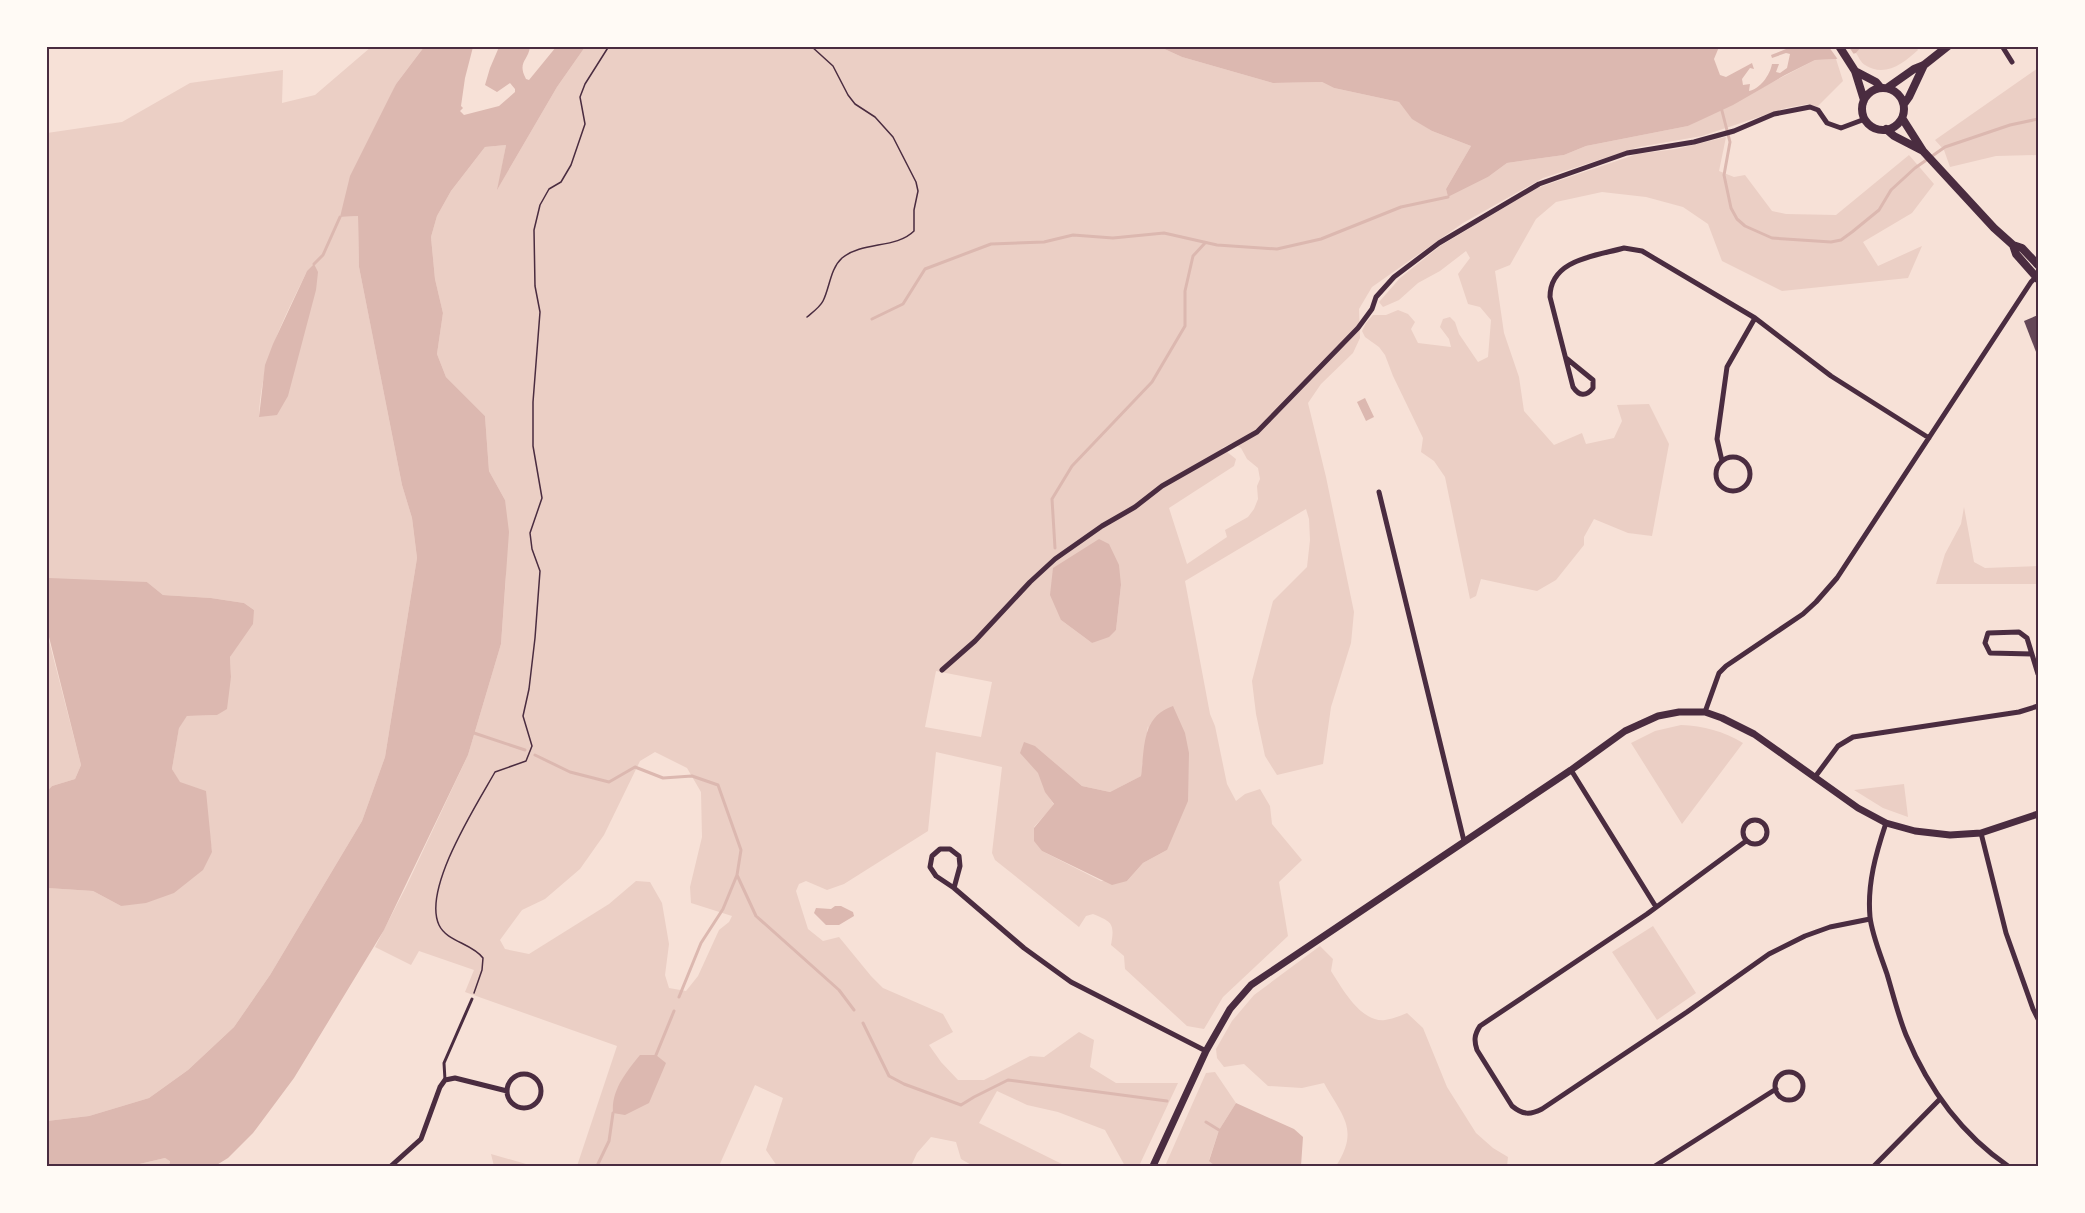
<svg xmlns="http://www.w3.org/2000/svg" width="2085" height="1213" viewBox="0 0 2085 1213" font-family="'Crimson Pro',serif">
<style>
.green{fill:#ebcfc5;fill-rule:evenodd}
.water{fill:#dcb8b0}
.pier{fill:#f7e1d7}
.lines{fill:none;stroke-linecap:round;stroke-linejoin:round}
.stream{stroke:#dcb8b0;stroke-width:3}
.building{fill:#644757}
.path{stroke:#4a2c40;stroke-width:1.5}
.service{stroke:#4a2c40;stroke-width:3}
.minor{stroke:#4a2c40;stroke-width:5}
.tertiary{stroke:#4a2c40;stroke-width:7}
.secondary{stroke:#4a2c40;stroke-width:8}
.neatline{fill:none;stroke:#4a2c40;stroke-width:2}
</style>
<rect width="100%" height="100%" fill="#f7e1d7"/>
<!-- green -->
<path class="green" d="M1861,46L1916,47L1918,50C1904,63 1885,78 1865,65C1861,63 1858,56 1856,53Z
M371,47H424L396,84L340,217L358,216L359,267L402,485L412,518L417,558L385,757L362,821L270,975L234,1027L188,1070L149,1098L89,1116L47,1121V888L93,891L121,906L212,852L210,837L172,769L179,727L187,716L217,715L231,677L230,657L254,610L244,603L211,598L163,595L147,582L47,581V133L122,122L190,83L283,70L282,103L315,95ZM307,271L259,417C261,360 283,321 307,271Z
M585,47H1160L1182,57L1273,83L1322,82L1334,88L1399,102L1412,118L1432,131L1471,146L1446,189L1448,197L1488,177L1507,163L1564,155L1586,146L1688,126L1815,60L1836,59L1843,81L1817,107L1808,104L1786,108L1702,136L1639,147L1543,178L1463,223L1372,287L1359,309L1360,338L1353,353L1321,384L1308,403L1326,477L1354,612L1351,643L1331,707L1323,764L1277,775L1265,756L1256,714L1252,681L1273,601L1307,567L1310,540L1309,519L1306,509L1185,581L1210,714L1215,726L1227,784L1236,801L1245,794L1260,789L1270,806L1272,824L1302,860L1279,882L1288,936L1223,997L1204,1029L1187,1026L1125,969L1124,956L1111,945C1115,923 1112,922 1093,914L1086,916L1079,927L995,860L992,853L1002,767L936,752L928,831L844,884L827,890L806,881L799,884L796,891L808,929L823,941L839,937L871,976L883,988L943,1014L953,1032L929,1045L941,1062L958,1080H984L1030,1056L1044,1057L1079,1032L1094,1040L1090,1067L1116,1083H1178L1139,1166H1125L1105,1130L1058,1112L1027,1105L997,1091L979,1123L1066,1166H973L961,1159L956,1142L931,1137L917,1153L911,1166H777L766,1150L783,1098L755,1085L719,1166H577L617,1046L465,992L474,970L419,951L411,965L375,947L406,887L468,755L501,644L506,576L505,500L489,471L485,416L446,377L437,354L443,313L435,279L431,237L437,216L451,191L485,147L506,145L498,188L557,87ZM1232,443L1241,448L1247,459L1258,468L1260,479L1257,486L1258,499L1254,509L1248,517L1225,530L1227,537L1187,564L1169,508L1234,466L1236,459L1222,448ZM1121,585L1116,630L1092,643L1061,620ZM936,671L992,682L981,737L925,727ZM1148,726L1167,850L1143,863L1127,881H1101L1042,851L1034,827L1054,805C1041,786 1038,769 1036,747L1082,786L1110,792L1141,776ZM655,752L687,768L701,792L702,837L690,887L691,903L732,916L729,922L719,930L698,976L686,991L669,988L665,975L669,944L662,903L650,882L636,881L609,904L529,954L505,949L500,940L522,910L545,899L580,869L604,835L640,761Z
M2038,68V155L1996,156L1950,167L1944,150L1935,140Z
M1726,137L1719,171L1734,177L1745,175L1772,211L1786,214L1836,215L1909,155L1934,184L1912,213L1863,242L1878,266L1922,246L1908,278L1782,291L1722,261L1708,224L1683,207L1646,197L1602,192L1556,202L1536,219L1510,265L1495,271L1504,333L1519,377L1524,411L1554,445L1582,433L1586,444L1614,438L1622,421L1617,405L1649,404L1669,444L1652,536L1628,533L1594,519L1584,537V545L1556,580L1537,591L1481,579L1476,596L1470,599L1445,477L1434,461L1421,452L1423,438L1393,376L1385,355L1379,347L1365,337L1362,331L1366,323L1373,315H1386L1398,310L1408,314L1415,322L1411,329L1418,343L1451,347L1449,339L1440,327L1443,319L1450,317L1455,322L1459,334L1478,362L1488,357L1491,320L1480,307L1468,304L1458,274L1470,258L1466,251L1440,271L1418,283L1399,300L1383,307L1379,302L1400,278L1440,246L1537,188L1637,154L1676,149Z
M1964,507L1974,562L1985,568L2038,566V584H1936L1945,554L1961,524Z
M46,629L81,765L75,779L52,786L47,791Z
M1681,725C1704,726 1723,731 1743,743L1682,824L1631,743L1655,731Z
M1904,784L1908,817L1883,808L1854,790Z
M1653,926L1696,993L1657,1020L1612,952Z
M1320,946L1333,959L1331,971C1342,988 1361,1023 1385,1020C1392,1019 1400,1016 1407,1013L1423,1028L1447,1087L1476,1133L1493,1148L1508,1157L1507,1166H1336C1360,1129 1342,1116 1324,1083L1302,1088L1268,1086L1244,1064L1224,1067L1217,1058L1216,1049L1232,1021L1254,995Z
M1215,1072L1236,1103L1219,1130L1209,1160L1215,1166H1165L1206,1073Z
M491,1154L533,1166H494Z
M165,1158L170,1160L169,1166H131Z"/>
<!-- water -->
<path class="water" d="M424,47H473L465,78L461,106L463,108L460,111L464,115L499,106L515,92V89L510,83L497,92L485,85L490,68L499,47H530C528,61 517,62 526,79L529,80L556,47H585L557,87L497,190L506,145L485,147L451,191L437,216L431,237L435,279L443,313L437,354L446,377L485,416L489,471L505,500L509,532L501,644L468,755L384,930L294,1078L253,1133L228,1158L215,1166H169L170,1161L165,1158L131,1166H47V1121L89,1116L149,1098L188,1070L234,1027L270,975L362,821L385,757L417,558L412,518L402,485L359,267L358,216L340,217L350,176L396,84Z
M1160,47H1719L1714,59L1720,75L1726,77L1752,63L1754,69L1750,68L1742,79L1743,85L1750,84L1749,91C1760,89 1770,75 1772,64H1779L1776,72L1780,73L1787,68L1790,54L1786,53L1772,58L1771,55L1791,47H1861L1856,53L1836,59L1815,60L1785,75L1733,105L1688,126L1586,146L1564,155L1507,163L1488,177L1448,197L1446,189L1471,146L1432,131L1412,119L1399,102L1334,88L1322,82L1273,83L1182,57Z
M314,264L318,272L316,290L288,396L277,415L259,417L265,365L273,344L307,271Z
M1365,398L1374,417L1366,421L1357,402Z
M1099,539L1109,544L1119,565L1121,585L1116,630L1109,637L1092,643L1061,620L1050,595L1053,568Z
M49,578L147,582L163,595L211,598L244,603L254,610L253,624L230,657L231,677L227,709L217,715L187,716L179,728L172,769L180,782L206,791L212,852L203,870L174,893L146,903L121,906L93,891L47,888V791L52,786L75,779L81,765L47,629L46,581Z
M1173,706L1185,733L1189,753L1188,801L1167,850L1143,863L1127,881L1112,885L1042,851L1034,841V828L1054,804L1045,792L1038,773L1020,753L1024,742L1035,746L1082,786L1110,792L1141,776C1145,748 1141,717 1173,706Z
M835,906H841L853,912L854,916L839,925H826L814,913L816,908L831,909Z
M640,1055H656L666,1063L649,1103L625,1115L613,1113C611,1090 627,1071 640,1055Z
M1236,1103L1294,1129L1303,1137L1301,1166H1215L1209,1161L1219,1130Z"/>
<!-- pier -->
<path class="pier" d="M1829,47H1849L1855,56L1839,61Z"/>
<g class="lines">
<!-- stream -->
<path class="stream" d="M1721,107L1730,142L1724,175L1731,208L1737,219L1745,226L1772,238L1831,242L1841,240L1852,232L1879,210L1891,190L1915,168L1945,147L2010,125L2038,119
M314,264L323,255L340,217
M872,319L903,304L925,269L991,244L1044,242L1073,235L1113,238L1164,233L1217,245L1277,249L1321,239L1401,207L1448,197
M1055,548L1052,499L1072,466L1152,382L1185,326V291L1193,256L1205,243
M474,733L525,750
M535,755L570,772L609,782L635,767L663,778L692,776L718,785L741,850L737,875L723,909L701,943L679,997
M737,875L756,916L839,990L854,1010
M863,1023L889,1076L904,1084L961,1105L974,1097L1008,1080L1167,1101
M656,1055L674,1011
M1206,1122L1219,1130
M597,1166L609,1141L613,1113"/>
</g>
<!-- building -->
<path class="building" d="M2038,315V357L2024,321Z"/>
<g class="lines">
<!-- path -->
<path class="path" d="M807,317C813,312 820,307 823,301C830,287 830,269 842,258C863,241 896,249 914,231V210L918,191L916,182L893,137L875,117L855,104L848,95L833,66L811,46
M474,993L482,970L483,958C472,943 447,942 439,925C422,889 477,804 495,772L526,761L532,746L523,716L529,689L535,638L540,571L532,549L530,533L542,498L533,446V402L540,312L535,286L534,230L540,205L549,189L561,182L571,165L585,124L580,97L585,84L609,46"/>
<!-- service -->
<path class="service" d="M445,1080L444,1063L472,999"/>
<!-- minor -->
<path class="minor" d="M2002,46L2012,62
M1566,358L1593,380V388C1586,397 1579,396 1573,387L1550,297C1550,259 1596,256 1624,248L1642,251L1755,318L1831,376L1929,438
M1716 474a17 17 0 1 1 34 0a17 17 0 1 1-34 0Z
M1722,461L1717,439L1727,367L1755,318
M1379,492L1464,841
M2032,654L1990,653L1985,643L1988,633L2019,632L2027,638L2038,674
M942,670L975,641L1030,582L1055,559L1102,526L1135,507L1162,486L1257,432L1358,328L1372,309L1376,297L1394,277L1439,243L1539,184L1627,153L1694,142L1734,131L1774,114L1810,107L1818,110L1827,123L1841,128L1865,119
M1705,712L1719,673L1726,666L1803,614L1816,602L1837,578L2031,282L2036,277
M1571,770L1656,907
M1815,777L1838,746L1853,737L2019,712L2038,706
M1743 832a12 12 0 1 1 24 0a12 12 0 1 1-24 0Z
M1886,823C1876,853 1867,884 1870,917C1872,935 1881,956 1887,974C1893,994 1898,1015 1906,1035C1928,1088 1960,1133 2008,1166
M1981,833L2006,933L2033,1009L2038,1019
M1746,841L1647,914L1480,1026C1474,1035 1474,1041 1477,1050L1512,1106C1523,1115 1530,1115 1542,1109L1687,1012L1769,954L1805,936L1830,927L1870,919
M954,888L960,866L959,856L950,849H940L932,856L930,867L936,876L954,888L1024,948L1071,982L1206,1051
M1775 1086a14 14 0 1 1 28 0a14 14 0 1 1-28 0Z
M507 1091a17 17 0 1 1 34 0a17 17 0 1 1-34 0Z
M391,1166L421,1139L440,1087L445,1080L455,1078L507,1091
M1655,1166L1776,1089
M1874,1166L1939,1100"/>
<!-- tertiary -->
<path class="tertiary" d="M1153,1166L1206,1051L1230,1009L1251,985L1571,770L1625,731L1658,716L1679,712H1705L1722,718L1754,734L1858,808L1886,823L1915,831L1950,835L1981,833L2038,814"/>
<!-- secondary -->
<path class="secondary" d="M1839,46L1855,71L1864,100
M1855,71L1876,82L1881,88
M1887,88L1914,69L1924,65L1948,46
M1862 109a21 21 0 1 1 42 0a21 21 0 1 1-42 0Z
M1904,104L1909,97L1924,65
M1902,118L1923,151L1994,228L2013,245L2022,248L2038,265
M1886,129L1894,136L1923,151
M2013,245L2016,254L2038,279"/>
</g>
<!-- border -->
<rect width="2085" height="1213" fill="none" stroke="#fffaf5" stroke-width="96"/>
<rect x="48" y="48" width="1989" height="1117" class="neatline"/>
</svg>
